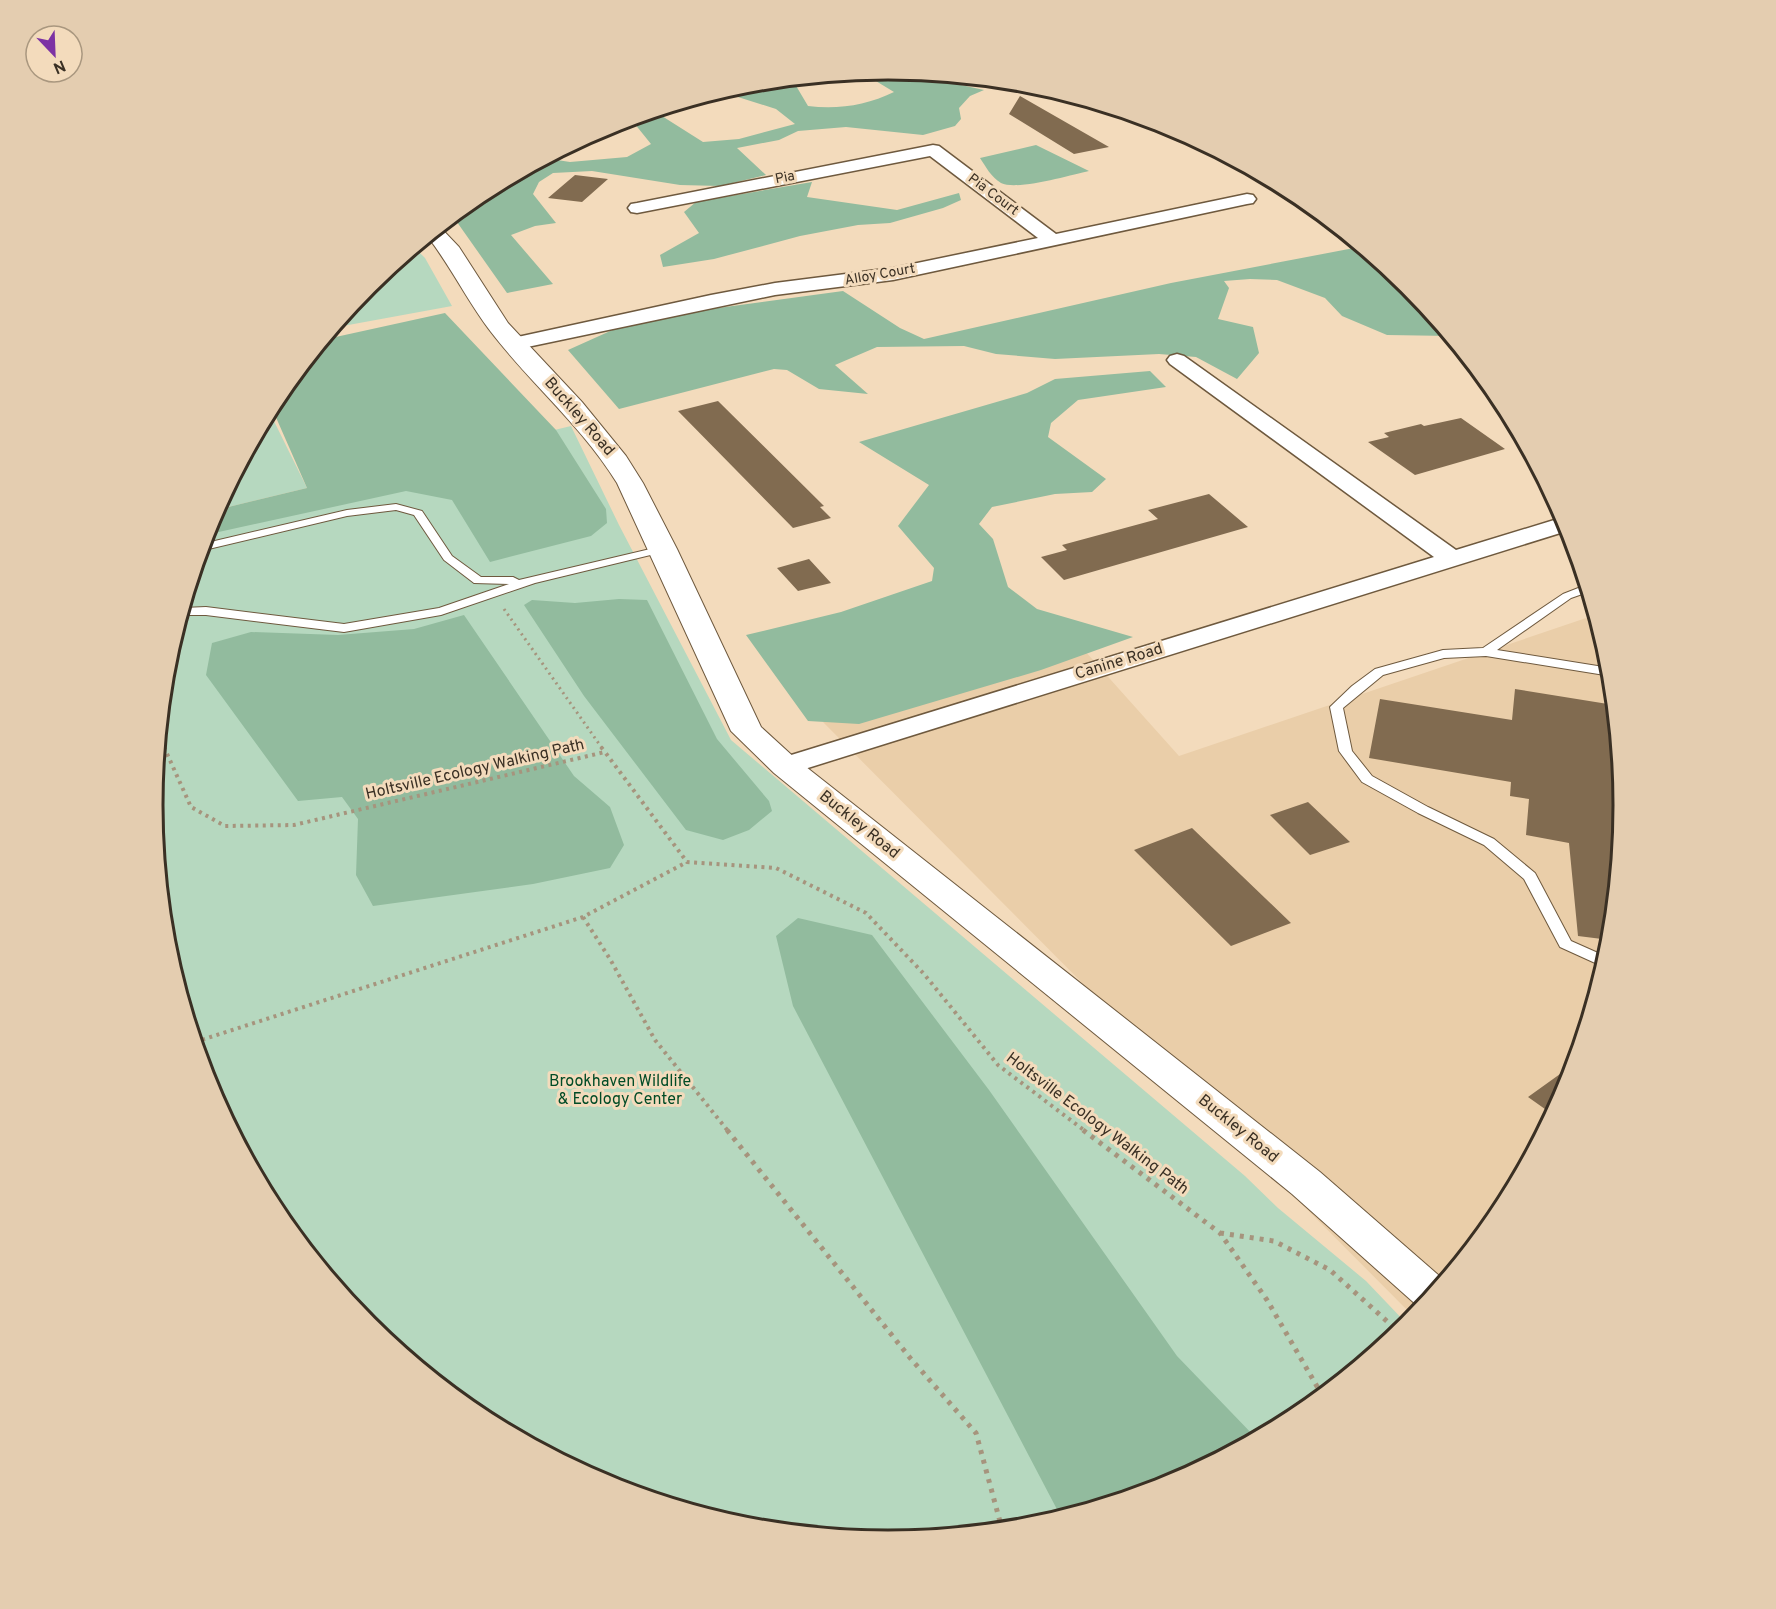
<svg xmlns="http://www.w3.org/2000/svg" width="1776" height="1609" viewBox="0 0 1776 1609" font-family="Overpass,sans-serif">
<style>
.built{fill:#eacea9}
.green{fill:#b6d8bf}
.forest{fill:#92bb9e}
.building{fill:#816b50}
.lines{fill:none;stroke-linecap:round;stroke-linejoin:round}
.lane-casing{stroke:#6e593e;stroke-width:2}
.street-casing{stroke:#6e593e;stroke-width:3}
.secondary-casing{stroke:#6e593e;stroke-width:2}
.path-far2{stroke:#a6947d;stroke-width:3;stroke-dasharray:2 4;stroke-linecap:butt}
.path-far1{stroke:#a6947d;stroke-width:4;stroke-dasharray:3 4.5;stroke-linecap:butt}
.path{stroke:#a6947d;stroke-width:5;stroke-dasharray:4 6;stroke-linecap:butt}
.lane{fill:#fff;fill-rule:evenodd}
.street{fill:#fff;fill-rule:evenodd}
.secondary{fill:#fff;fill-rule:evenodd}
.labels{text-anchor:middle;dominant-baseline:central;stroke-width:6;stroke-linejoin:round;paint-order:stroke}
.far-street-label{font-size:14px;fill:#3a3024;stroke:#f3dbbc}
.street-label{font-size:16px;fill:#3a3024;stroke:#f3dbbc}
.park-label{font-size:16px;fill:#014b26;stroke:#f3dbbc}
.rim{fill:none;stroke:#3a3024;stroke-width:3}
</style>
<rect width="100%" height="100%" fill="#f3dbbc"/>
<!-- built -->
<path class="built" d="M1595,615L1609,661L1623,805L1609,948L1567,1086L1499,1213L1414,1317L823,722L1076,641L1179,756Z"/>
<!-- green -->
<path class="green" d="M414,247L425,258L452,306L332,328L368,284Z
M269,411L307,488L216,510Z
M571,426L619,525L731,740L1245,1176L1278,1208L1366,1281L1408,1325L1296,1416L1169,1484L1031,1526L888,1540L744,1526L606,1484L479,1416L368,1324L276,1213L208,1086L167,948L153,804L167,661L209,523L215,512Z"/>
<!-- forest -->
<path class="forest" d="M888,69L984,90L970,96L959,108L961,119L955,126L923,135L846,127L798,131L779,140L737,148L766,175L720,186L680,185L592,171L553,173L539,182L533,194L556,223L535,226L511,235L553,284L507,293L452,215L480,193L544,158L570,162L627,157L651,144L630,118L654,111L703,142L739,139L795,124L776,109L722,92L792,79L808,106C838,110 867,105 894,92L861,72Z
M1036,145L1089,171C1070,175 1017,191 1001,183C991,177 986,167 980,158Z
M812,182L807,197L897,210L959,193L961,200L943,208L890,223L858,225L800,236L714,259L663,267L660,255L699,233L684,212L696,202Z
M1354,248C1388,254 1429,309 1451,336L1387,335L1342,316L1325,298L1277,280L1250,279L1224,281L1229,288L1218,319L1253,327L1259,353L1237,379L1196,357L1159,354L1055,359L996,354L964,346L877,347L835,365L868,394L819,389L787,370L774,369L619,409L568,350L637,319L843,291L900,328L924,339L1171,283Z
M445,313L556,430L606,509L607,523L591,536L490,562L452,500L406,491L205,535L216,510L307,488L271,406L277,396L322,340Z
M1150,371L1166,387L1078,400L1051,423L1048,437L1106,479L1092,492L1055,494L992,507L979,524L993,539L1008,587L1037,609L1133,637L1041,670L859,724L808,721L746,635L841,612L932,581L934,568L898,526L929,485L859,442L1027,393L1055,379Z
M619,599L647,600L717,739L769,801L772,811L749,830L723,840L686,830L584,696L524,605L532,600L575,603Z
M464,615L574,776L610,807L624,845L610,868L533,884L373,906L356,875L358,819L342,797L298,801L206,675L212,643L251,632L338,635L414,629Z
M798,918L872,935L989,1090L1177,1356L1256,1438L1169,1484L1061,1517L793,1006L776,936Z"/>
<!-- building -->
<path class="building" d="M1020,96L1109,147L1074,154L1009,114Z
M575,175L608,179L582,202L548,198Z
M718,401L824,506L820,507L831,518L793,528L678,411Z
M1461,418L1505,449L1415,475L1368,442L1389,437L1384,433L1421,424L1424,426Z
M1209,494L1248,527L1064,580L1041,557L1067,550L1062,545L1158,519L1148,510Z
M809,559L831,583L798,591L777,568Z
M1515,689L1614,705L1623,805L1610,940L1578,936L1569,843L1526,835L1529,799L1510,796L1511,782L1369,758L1380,699L1512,720Z
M1308,802L1350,842L1310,855L1270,815Z
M1192,828L1291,923L1231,946L1134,850Z
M1574,1064L1567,1086L1552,1114L1528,1097Z"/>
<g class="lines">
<defs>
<path id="lane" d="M396,504L422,511L452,556L481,577H513L519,580L663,546L669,549L667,551L535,583L441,615L344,632L206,615H180L183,608L206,607L344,624L439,608L509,584L474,583L444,560L414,515L396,510L347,516L200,551L202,544L347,510Z
M1586,585L1588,592L1571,598L1497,650L1610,668L1611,676L1486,656L1444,658L1383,675L1343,708L1352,751L1372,776L1428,807L1494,839L1535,873L1571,941L1607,957L1604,967L1560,947L1524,879L1484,845L1418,813L1362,782L1339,751L1330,707L1352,686L1375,669L1443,650L1483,648L1563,594Z"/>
<path id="street" d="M933,145L939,146L1056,234L1247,194L1253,195L1256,199L1253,203L1247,204L893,280L775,295L513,350L506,348L503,344L506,340L513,338L711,295L775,283L893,268L1038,238L930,156L637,213L631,212L628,208L631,204L637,203Z
M1177,354L1184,356L1456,550L1564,517L1570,530L795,772L785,774L775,772L771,766L775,760L1434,557L1170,364L1167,360L1170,356Z"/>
<path id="secondary" d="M439,226L459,247L508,323L582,402L626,456L643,483L677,549L761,727L796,759L1320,1172L1444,1280L1421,1309L1292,1194L774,773L731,731L617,483C582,426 531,384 491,332C467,301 451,266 427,236Z"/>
</defs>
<!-- lane casing -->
<use href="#lane" class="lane-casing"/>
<!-- street casing -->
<use href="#street" class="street-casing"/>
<!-- secondary casing -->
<use href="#secondary" class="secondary-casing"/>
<!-- path-far2 -->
<path class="path-far2" d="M504,609L602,748
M159,736L164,748"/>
<!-- path-far1 -->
<path class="path-far1" d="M164,747L191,807L225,826L294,825L605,752L687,862L776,868L866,913L924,974L998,1065L1085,1131
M601,747L605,752
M583,917L610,959L655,1040L728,1131
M195,1042L583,917L687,862"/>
<!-- path -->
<path class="path" d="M727,1130L911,1359L976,1433L1002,1529
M1083,1130L1220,1233L1267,1300L1322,1395
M1220,1233L1274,1241L1330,1270L1399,1332"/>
<!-- lane -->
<use href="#lane" class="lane"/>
<!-- street -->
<use href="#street" class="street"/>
<!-- secondary -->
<use href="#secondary" class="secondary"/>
</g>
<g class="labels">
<!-- far-street labels -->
<g class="far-street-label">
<text transform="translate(785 178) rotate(-11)">Pia</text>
<text transform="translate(993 195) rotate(37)">Pia Court</text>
<text transform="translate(880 275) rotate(-10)">Alloy Court</text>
</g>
<!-- street labels -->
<g class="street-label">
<text transform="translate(579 417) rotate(49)">Buckley Road</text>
<text transform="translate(1119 662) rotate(-17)">Canine Road</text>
<text transform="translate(475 770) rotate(-13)">Holtsville Ecology Walking Path</text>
<text transform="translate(859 825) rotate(39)">Buckley Road</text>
<text transform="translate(1097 1124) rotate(37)">Holtsville Ecology Walking Path</text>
<text transform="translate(1238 1129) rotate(39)">Buckley Road</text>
</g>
<!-- park labels -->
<g class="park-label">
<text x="620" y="1082">Brookhaven Wildlife<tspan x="620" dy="18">&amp; Ecology Center</tspan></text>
</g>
</g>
<!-- crop -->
<path d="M0 0H1776V1609H0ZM163 805a725 725 0 1 1 1450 0a725 725 0 1 1-1450 0Z" fill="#e4cdb0" fill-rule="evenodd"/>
<path class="rim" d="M163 805a725 725 0 1 1 1450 0a725 725 0 1 1-1450 0Z"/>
<!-- north arrow -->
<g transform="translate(54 54) rotate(157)"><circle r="28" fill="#f3dbbc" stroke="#a9977f" stroke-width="1.5"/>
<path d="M0-4.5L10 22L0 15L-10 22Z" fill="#7d32a4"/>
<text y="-9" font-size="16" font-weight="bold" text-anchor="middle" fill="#3a3024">N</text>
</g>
</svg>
